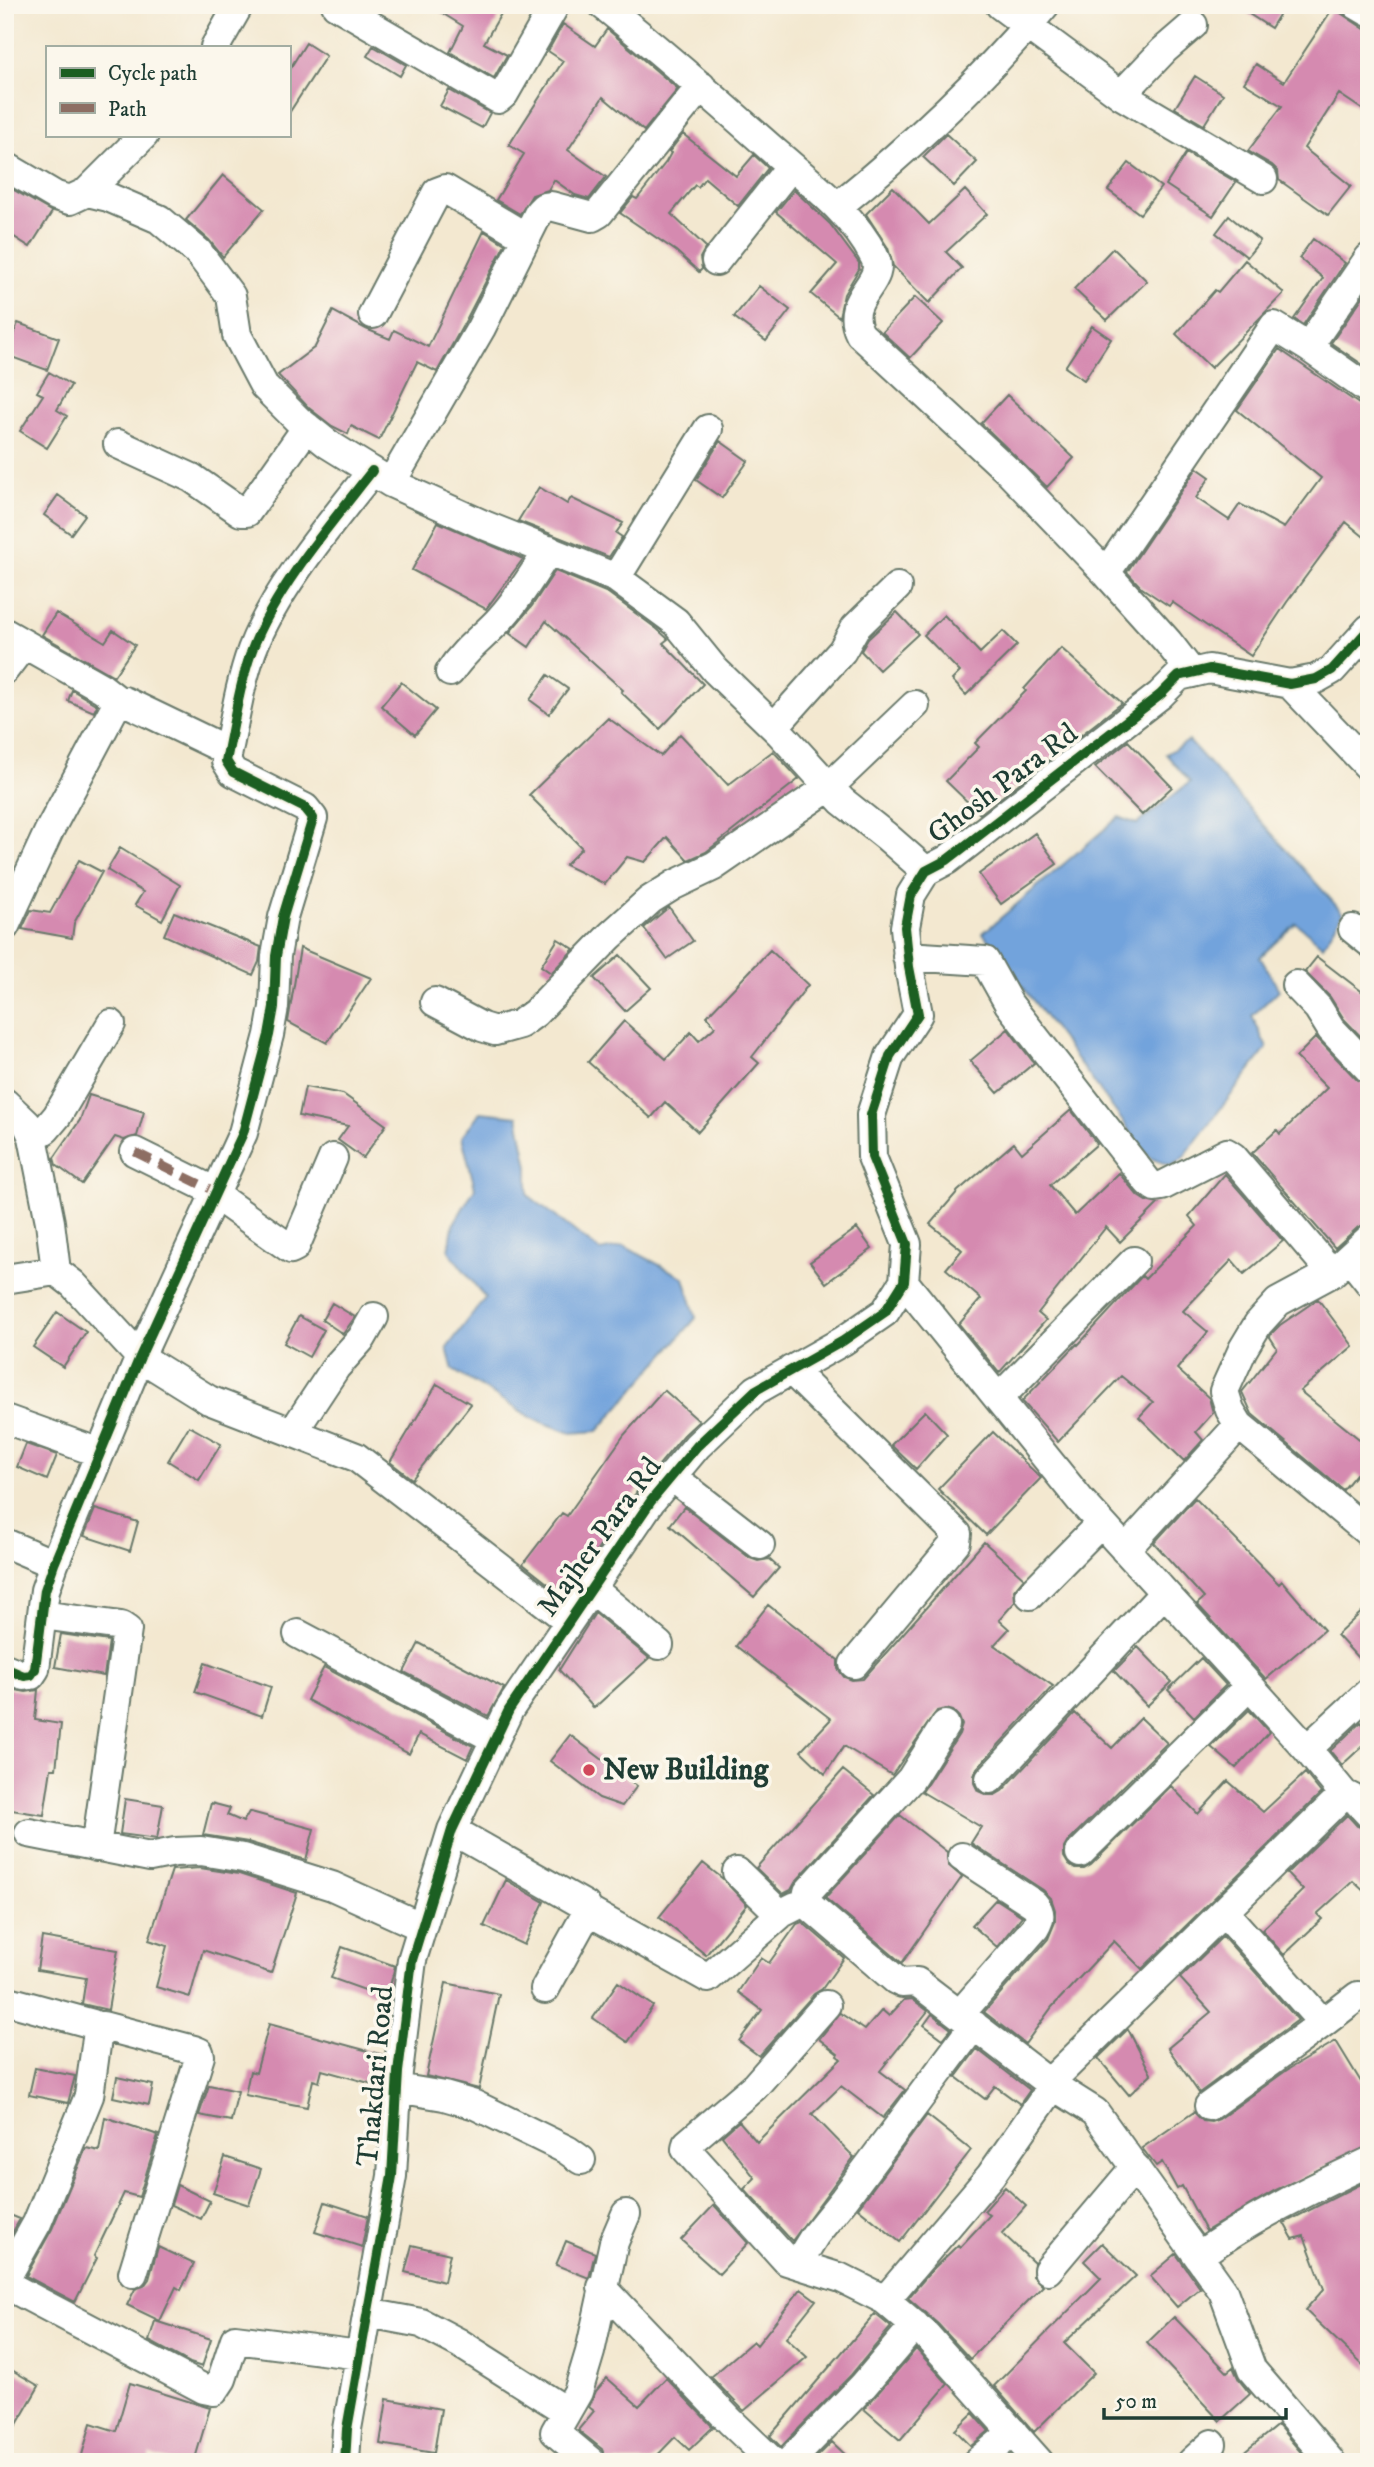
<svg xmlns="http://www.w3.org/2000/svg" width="1374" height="2467" viewBox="0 0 1374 2467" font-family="'IM FELL DW Pica',serif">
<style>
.water{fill:#72a3dc;stroke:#487088;stroke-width:2}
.building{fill:#d58ab0}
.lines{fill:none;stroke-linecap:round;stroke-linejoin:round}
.minor-casing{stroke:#69796b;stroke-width:32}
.minor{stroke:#fff;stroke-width:28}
.quiet{stroke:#8d6e63;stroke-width:9;stroke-dasharray:18 9;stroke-linecap:butt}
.cycleway-casing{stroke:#fbf7ec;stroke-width:15}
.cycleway{stroke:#1b5e20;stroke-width:10}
.poi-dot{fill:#d1495b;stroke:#fbf7ec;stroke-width:2.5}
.labels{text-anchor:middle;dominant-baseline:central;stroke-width:7;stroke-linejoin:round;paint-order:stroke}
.street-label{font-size:30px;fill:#1f3d34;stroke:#fbf7ec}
.poi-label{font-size:30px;font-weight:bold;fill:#1f3d34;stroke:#fbf7ec;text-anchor:start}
</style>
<rect width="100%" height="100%" fill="#fbf7ec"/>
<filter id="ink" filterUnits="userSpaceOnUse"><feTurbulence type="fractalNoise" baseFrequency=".0143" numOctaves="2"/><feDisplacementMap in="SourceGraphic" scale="14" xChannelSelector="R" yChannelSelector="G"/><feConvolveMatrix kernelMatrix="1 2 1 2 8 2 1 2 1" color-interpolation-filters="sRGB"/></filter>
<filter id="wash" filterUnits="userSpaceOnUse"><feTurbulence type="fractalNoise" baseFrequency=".00686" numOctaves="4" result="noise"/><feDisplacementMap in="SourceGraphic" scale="28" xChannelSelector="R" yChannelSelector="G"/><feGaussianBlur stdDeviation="1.57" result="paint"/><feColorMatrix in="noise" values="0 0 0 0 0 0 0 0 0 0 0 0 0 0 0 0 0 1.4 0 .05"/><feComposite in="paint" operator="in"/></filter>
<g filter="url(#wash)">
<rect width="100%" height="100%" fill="#f3e8d0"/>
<!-- water -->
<path class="water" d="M1189,741L1343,913L1323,946L1296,923L1260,957L1279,990L1252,1016L1267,1048L1182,1159L1171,1166L1150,1158L983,933L1119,817L1137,824L1190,782L1166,754Z
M480,1112L518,1116L528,1167V1195L600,1251L624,1246L684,1278L696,1318L598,1431L571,1433L534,1419L453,1370L447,1348L485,1298L449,1251L453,1225L475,1188L462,1137Z"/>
<g id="blocks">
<!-- building -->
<path class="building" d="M429,5H506L484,43L507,55L494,78L450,52L463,26Z
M1235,5H1285L1271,28Z
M1333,8L1369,32V114L1339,94L1304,148L1351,186L1328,215L1279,180L1278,171L1272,165L1248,151L1282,106L1244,83L1256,64L1284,82Z
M563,24L595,46L607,29L678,89L644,131L603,97L568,150L606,177L589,199L575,195L554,180L548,190L532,195L520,214L496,200L524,154L509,145L563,61L548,51Z
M306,43L326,56L289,113V70Z
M373,46L406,65L400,76L367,56Z
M1195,76L1223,94L1204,125L1175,108Z
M449,90L490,113L482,128L440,106Z
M683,134L736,176L754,155L768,168L738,206L705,178L698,187L695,185L671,214L706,247L700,258L702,269L699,272L676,251L620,213L633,197L637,199L666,162L671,153L669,152Z
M946,134L977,162L954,186L923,157Z
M1186,153L1236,182L1213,216L1166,185Z
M1129,163L1161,187L1140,214L1108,190Z
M223,175L264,209L223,257L209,240L186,220Z
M893,187L929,224L965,190L987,214L946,252L962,268L929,303L893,266L888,248L866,214Z
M12,189L52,212L30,247L5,231V200Z
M794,190L830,224L859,263V269L844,294L839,317L811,294L837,264L776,212Z
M1229,216L1260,241L1247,257L1216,233Z
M484,231L505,244L466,320L437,372L417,362L379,440L351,426L348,434L332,426L309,408L278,375L315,347L333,311L366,329L390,339L394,330L428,347Z
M1313,239L1345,263L1303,325L1294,319L1323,278L1299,258Z
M1113,248L1147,281L1107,320L1074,289Z
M1245,260L1284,293L1211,368L1176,334L1215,290L1218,292Z
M759,286L790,310L766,341L734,317Z
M1369,288V369L1331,343Z
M915,297L943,323L910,358L882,332Z
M18,323L59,338L47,370L6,355Z
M1092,326L1111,339L1084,380L1065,367Z
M1279,349L1359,404L1369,406V541L1346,522L1287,602L1251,656L1172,602L1169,606L1142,588L1127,572L1197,468L1210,477L1196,498L1229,520L1240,504L1284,528L1321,478L1237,410Z
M49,372L71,385L57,410L67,416L47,448L20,431L43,395L37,392Z
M1007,395L1074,458L1047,487L981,423Z
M720,441L748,461L722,498L696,480Z
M539,487L567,504L571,498L623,523L616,533L622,537L609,557L518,521Z
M58,495L85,515L71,534L44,515Z
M438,522L523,559L486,609L412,570Z
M555,571L608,593L657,629L668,639L663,643L703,684L660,729L621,692L623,690L546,621L529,647L509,633L532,606Z
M897,612L918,634L879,670L861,651L868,639Z
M56,613L105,642L113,630L135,645L114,676L42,635Z
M944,615L980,653L1003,631L1017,645L966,695L952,680L960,672L924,635Z
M1061,648L1122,703L980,814L946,781L979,747L975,743L1026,691L1024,689Z
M548,675L568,689L549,714L530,700Z
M401,682L436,710L415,735L381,706Z
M72,690L97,705L94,712L68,701Z
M608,718L661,756L680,734L728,785L773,751L799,779L706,852L688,860L667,837L645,862L627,857L605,884L565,865L582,848L529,795Z
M1128,741L1172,787L1142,815L1095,767Z
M1035,833L1057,864L1001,904L979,874Z
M120,848L180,885L162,920L135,905L143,892L107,870Z
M79,860L102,872L74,923L72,938L22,929L31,910L50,913Z
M669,907L693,941L667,959L644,928Z
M174,912L261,947L259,962L253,975L164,935Z
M558,939L574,949L551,973L541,966Z
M300,948L371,978L327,1043L288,1022Z
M770,950L808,985L752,1057L759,1063L698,1132L665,1102L651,1118L588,1062L624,1021L666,1059L691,1032L699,1041L715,1027L707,1016Z
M620,955L651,988L625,1011L594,978Z
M1317,957L1369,997V1045L1344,1019L1330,997L1305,972Z
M1008,1029L1034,1063L998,1093L970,1061Z
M1316,1037L1357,1080L1369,1085V1223L1358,1227L1335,1248L1252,1153L1277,1130L1280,1134L1327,1088L1296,1057Z
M305,1087L343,1094L386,1125L363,1158L338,1140L348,1126L299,1116Z
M89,1095L144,1112L137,1136L124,1140L115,1137L82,1184L56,1165L54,1158L80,1120Z
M1071,1110L1097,1144L1050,1185L1075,1215L1119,1173L1138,1196L1146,1201L1158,1204L1120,1242L1106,1227L1038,1313L1046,1320L999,1373L959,1324L981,1299L946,1269L962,1250L930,1224L958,1191L1014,1143L1022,1153Z
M1225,1174L1283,1241L1244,1274L1232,1260L1183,1311L1208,1332L1177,1369L1209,1398L1213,1413L1196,1432L1203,1440L1184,1461L1139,1417L1153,1402L1121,1376L1058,1442L1022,1401L1077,1344L1078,1345L1142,1276L1145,1279L1197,1226L1189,1216Z
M857,1228L872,1249L826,1283L810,1262Z
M1318,1299L1353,1346L1300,1391L1369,1447V1485L1356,1474L1343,1490L1252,1414L1242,1392L1277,1348L1270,1337L1271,1334L1280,1325Z
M332,1303L355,1317L343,1334L322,1320Z
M57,1312L86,1332L63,1367L33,1347Z
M299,1316L324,1330L309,1357L284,1343Z
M437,1384L471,1404L412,1479L390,1462Z
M664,1390L699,1421L684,1435L638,1490L582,1573L577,1577L565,1597L523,1564L562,1513L567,1516L624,1435Z
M925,1411L947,1434L916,1469L891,1445Z
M189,1426L221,1444L199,1480L168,1461Z
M993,1432L1041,1478L986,1535L938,1489Z
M26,1444L57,1455L47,1480L17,1467Z
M1195,1498L1279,1584L1282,1581L1324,1630L1266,1679L1197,1604L1204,1598L1154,1543Z
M684,1507L750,1558L758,1561L769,1559L779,1568L754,1597L670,1525Z
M95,1509L138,1522L130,1551L84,1536Z
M984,1542L1024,1578L1014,1590L1015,1602L999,1620L1009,1629L994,1645L1053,1686L977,1768L974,1776V1783L978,1791L987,1795H995L1002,1791L1075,1713L1112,1748L1141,1718L1167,1743L1068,1841L1064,1848V1857L1069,1865L1075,1869H1084L1091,1865L1171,1786L1198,1814L1228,1781L1263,1812L1305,1773L1321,1793L1142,1969L1114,1941L1052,2007L1025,2044L984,2012L1048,1939L1055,1922V1910L1051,1898L1043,1890L971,1843L981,1827L922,1792L959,1734L962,1725L959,1717L953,1711L946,1709L937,1711L892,1775L844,1746L825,1774L801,1751L831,1719L736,1646L768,1605L838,1660V1669L844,1677L852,1680L863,1679Z
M1369,1605V1670L1337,1635Z
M595,1613L649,1658L594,1708L559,1670Z
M61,1634L109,1641L104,1676L55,1667Z
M419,1643L504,1688L488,1716L404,1672Z
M1138,1647L1172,1682L1147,1706L1114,1671Z
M1201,1658L1226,1685L1194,1717L1168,1690Z
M205,1663L271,1687L262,1716L195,1692Z
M324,1667L473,1746L467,1759L419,1734L409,1754L307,1700Z
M5,1688L26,1692L38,1690L35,1720L61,1724L56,1769H51L44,1815L5,1809Z
M1249,1710L1269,1732L1236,1768L1211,1747Z
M1361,1722L1369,1731V1740L1342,1765L1330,1751Z
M570,1735L637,1786L622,1806L599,1798L550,1761Z
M843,1770L874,1795L796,1881L791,1890L783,1894L756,1868Z
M125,1799L163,1805L157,1839L120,1834Z
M211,1803L230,1808L227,1815L243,1822L249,1812H251L314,1829L306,1860L248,1842L203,1835Z
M900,1815L947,1852L948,1865L962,1877L902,1963L825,1898Z
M1347,1815L1357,1826L1369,1830V1896L1353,1881L1317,1914L1322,1919L1284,1955L1262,1930L1303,1890L1287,1873Z
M703,1863L723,1879L747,1905L706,1955L659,1917Z
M200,1868L239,1874L297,1893L271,1973L203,1950L190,1997L156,1987L167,1946L149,1940L172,1870Z
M506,1880L544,1902L524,1945L484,1926Z
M996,1899L1022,1916L997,1947L972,1925Z
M802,1922L844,1958L822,1989L814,1994L759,2056L739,2041L762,2010L738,1992L761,1958L769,1963L797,1924Z
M1223,1936L1298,2020L1199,2093L1168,2048L1211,2012L1180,1978Z
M42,1937L118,1950L108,2010L82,2004L86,1978L37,1970Z
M342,1947L395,1966L387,1998L331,1978Z
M618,1982L653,2006L628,2042L593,2018Z
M446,1983L499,1994L479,2089L426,2076Z
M912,1999L928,2011L880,2071L905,2090L883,2118L841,2086L812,2114L854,2157L792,2241L744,2189L755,2178L722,2136L739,2121L757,2142L841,2059L837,2056L838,2054L819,2039L840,2013L865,2030L882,2010L889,2016L904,2000Z
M932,2014L951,2029L943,2039L924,2025Z
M269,2024L383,2055L380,2086L322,2070L319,2082L313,2080L307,2107L245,2095L250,2071L256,2073Z
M1128,2029L1151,2074L1129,2095L1098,2058Z
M1336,2041L1369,2095V2146L1274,2191L1206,2231L1182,2186L1177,2189L1162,2162L1156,2166L1142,2148L1194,2112L1203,2121L1211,2122L1219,2119L1287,2070Z
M977,2049L1030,2090L1020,2104L995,2086L985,2099L956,2077Z
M35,2068L75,2076L68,2103L29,2095Z
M117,2077L153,2085L149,2105L113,2097Z
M209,2085L238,2091L231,2121L199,2115Z
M927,2115L971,2150L900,2242L858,2208Z
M105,2117L158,2135L139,2197L124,2193L94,2256L97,2258L75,2302L26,2276L52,2229L86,2148L99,2151Z
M225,2157L261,2169L249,2205L213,2193Z
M1369,2180V2371L1305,2310L1324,2289L1304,2236L1293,2239L1284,2223Z
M177,2185L210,2201L201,2219L171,2205Z
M1005,2187L1026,2206L1002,2233L1034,2263L1033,2276L1043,2286L970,2359L938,2324L908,2298L933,2269L958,2245L960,2247L990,2215L984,2211Z
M325,2202L368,2216L362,2247L315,2232Z
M714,2205L748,2243L719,2274L681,2240Z
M5,2213L20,2219L5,2246Z
M566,2241L595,2253L589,2278L556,2265Z
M1102,2243L1136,2276L1064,2343L1094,2373L1034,2432L994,2386L1101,2278L1084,2261Z
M412,2245L450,2254L444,2282L405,2272Z
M158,2247L194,2264L181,2290L176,2287L160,2321L127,2305L135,2289L144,2286L149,2279Z
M1176,2254L1200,2288L1177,2307L1150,2276Z
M801,2289L816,2300L786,2338L807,2357L744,2411L711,2377L753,2341L757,2345Z
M875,2314L891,2327L851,2375L781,2447L770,2436Z
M1174,2317L1227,2372L1233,2367L1239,2380L1250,2394L1220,2421L1147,2343Z
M155,2321L211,2339L202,2367L190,2363L149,2341Z
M916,2349L948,2384L900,2440L864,2409Z
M5,2366L39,2386L5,2445Z
M607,2378L639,2406L666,2378L713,2427L689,2450L675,2437L651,2462H607L602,2449L578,2430L594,2411L589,2407L596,2391Z
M130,2383L210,2408L194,2462H173L150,2455L148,2462H80L91,2423L116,2431Z
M387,2399L441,2409L434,2453L380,2444Z
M973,2413L989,2431L971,2446L955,2430Z
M1278,2425L1309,2462H1232Z
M832,2442L853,2462H812Z"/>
</g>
</g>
<g filter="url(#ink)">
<use href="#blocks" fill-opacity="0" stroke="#69796b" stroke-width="2"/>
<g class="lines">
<defs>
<path id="minor" d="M336,5L498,99L504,94L555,5
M603,5C662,52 719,102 775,152C811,183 852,213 874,256C889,283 841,297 860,334L1007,470L1106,573L1168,642L1192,673
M1000,5L1121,95L1263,179
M1357,5L1369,12
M215,47L239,5
M1121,95L1164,50L1193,25
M5,166L56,196L70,200L87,192L108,197L159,219L198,252L231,296L237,335L264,386L298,420L328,444L391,483L484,525L616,578L676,622L715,670L780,733L842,801L886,836L926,871
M87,192L144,135
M838,206C912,146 984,79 1045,5
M716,261L791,166
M373,314L437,192L445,189L526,237
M1308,347L1369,258
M118,444L192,478L241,512H247L307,427
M391,483L481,328L539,212L544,207L551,206L592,217L599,213L701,86
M1106,573L1274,326L1308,347L1369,390
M616,578L708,429
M5,633L102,688L120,702
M5,669L24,644
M450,672C463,651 482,638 498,621C518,600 533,574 549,550
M1290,684L1369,767
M774,727L842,651L855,628L897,587
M5,926L49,831L117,703L124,701L228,751
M1353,929L1369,942
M907,956L985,961L1009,1004L1148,1182L1155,1187L1162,1186L1227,1153L1233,1157L1332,1273
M1296,985L1318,1008L1331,1029L1369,1069
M435,1002L482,1027L495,1031L520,1024L535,1013L610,936L650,900L674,885L714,866L829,787L915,705
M5,1103L27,1124L33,1137L50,1222L56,1271
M33,1137L46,1129L57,1116L111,1024
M135,1152L216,1192
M215,1195L291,1249L295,1247L333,1158
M1350,1258L1369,1282
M5,1279L56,1271L73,1284L140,1357L209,1400L356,1457L569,1621
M904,1282L1081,1501L1307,1749L1344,1794L1356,1800L1369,1814
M791,1370L957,1534L956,1542L854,1664
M999,1398L1134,1261
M5,1419L100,1453
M1239,1425L1230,1410L1224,1391L1243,1349L1258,1324L1278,1302L1332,1273L1369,1239
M293,1432L336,1367L362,1338L374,1317
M671,1476L760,1545
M5,1543L54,1564
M1125,1550L1239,1425L1369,1533
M590,1587L659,1645
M1030,1595L1101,1523
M42,1615L121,1626L127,1630L96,1847
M298,1634L495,1739
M5,1668L24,1676L31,1675L35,1669L45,1590L54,1564L140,1357L243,1133L269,1035L274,1007L276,956L283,917L313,818L305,808L233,772L226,761C234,724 239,686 252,650C275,589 332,522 372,471
M945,1725L911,1779L808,1892L806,1903L896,1980L902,1983L917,1982L1049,2083L1095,2112L1223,2291L1252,2370L1331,2462
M1307,1749L1369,1692
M990,1779L1164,1593
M452,1830L586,1906L588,1911L545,1989
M29,1833L150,1857L175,1852L201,1851L243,1858L332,1886L422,1927
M1080,1853L1248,1687
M737,1872L776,1910L782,1913L796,1906
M588,1911L708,1978L782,1913
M1224,1912L1323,2023L1358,1996
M5,2000L93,2024L98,2031L89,2096L37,2223L5,2280
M826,2005L755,2086L687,2144L686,2149L787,2261L841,2278L885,2300L926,2335L1039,2462
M960,2014L1035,1928C1041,1918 1041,1912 1034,1904L962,1857
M96,2026H103L194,2050L199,2052L200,2056L133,2273
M397,2088L444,2096L475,2105L567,2150L581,2160
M1209,2106L1323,2023
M1198,2256C1252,2218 1309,2190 1369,2162
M797,2264L815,2235L844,2199L974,2025
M1048,2270L1135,2167
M5,2284L204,2389L214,2391L222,2379L235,2339L360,2355
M602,2287L730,2421L773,2462
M885,2300L991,2175L1046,2096L1049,2083L1344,1794
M368,2313L421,2323L459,2343L566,2411
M345,2462L347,2429L392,2176L398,2072L412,1960L452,1830L509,1710L651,1501L697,1446L756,1390L843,1341L885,1312L904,1282L907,1244L872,1157L871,1115L890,1056L918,1014L909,967L905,927L911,895L926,871L947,860L1160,695L1179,676L1209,669L1290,684L1316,679L1332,670L1369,629
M591,2462L555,2432L578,2392L590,2352L614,2242L626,2214
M789,2462L863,2386L915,2325
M977,2462L1013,2432
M1192,2462L1212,2444"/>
</defs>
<!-- minor casing -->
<use href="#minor" class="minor-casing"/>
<!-- minor -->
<use href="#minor" class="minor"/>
<!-- quiet -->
<path class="quiet" d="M135,1152L216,1192"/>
<defs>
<path id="cycleway" d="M5,1668L24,1676L31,1675L35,1669L45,1590L54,1564L140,1357L243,1133L269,1035L274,1007L276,956L283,917L313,818L305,808L233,772L226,761C234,724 239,686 252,650C275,589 332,522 372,471
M345,2462L347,2429L392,2176L398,2072L412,1960L452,1830L509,1710L651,1501L697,1446L756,1390L843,1341L885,1312L904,1282L907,1244L872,1157L871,1115L890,1056L918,1014L909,967L905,927L911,895L926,871L947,860L1160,695L1179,676L1209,669L1290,684L1316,679L1332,670L1369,629"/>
</defs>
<!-- cycleway casing -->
<use href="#cycleway" class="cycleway-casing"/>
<!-- cycleway -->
<use href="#cycleway" class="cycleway"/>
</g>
</g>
<!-- markers -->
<circle class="poi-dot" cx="589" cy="1770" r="7"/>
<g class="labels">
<!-- street labels -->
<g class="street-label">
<text transform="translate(1003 784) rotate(-37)">Ghosh Para Rd</text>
<text transform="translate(600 1537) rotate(-54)">Majher Para Rd</text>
<text transform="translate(376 2076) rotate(-85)">Thakdari Road</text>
</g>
<!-- poi labels -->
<g class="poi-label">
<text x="603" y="1770">New Building</text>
</g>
</g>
<!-- margin -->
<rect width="1374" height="2467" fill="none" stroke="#fbf7ec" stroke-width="28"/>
<!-- legend -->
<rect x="46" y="46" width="245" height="91" fill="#fbf7ec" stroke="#a3ada2" stroke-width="2"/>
<rect x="60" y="68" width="35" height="10" fill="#1b5e20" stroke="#a3ada2" stroke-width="2"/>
<text x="108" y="80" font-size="21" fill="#1f3d34">Cycle path</text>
<rect x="60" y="103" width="35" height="10" fill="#8d6e63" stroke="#a3ada2" stroke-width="2"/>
<text x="108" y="116" font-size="21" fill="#1f3d34">Path</text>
<!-- scale -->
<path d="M1104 2408v10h182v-10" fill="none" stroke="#1f3d34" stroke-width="3.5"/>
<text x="1115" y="2408" font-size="21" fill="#1f3d34" stroke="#fbf7ec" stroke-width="5" paint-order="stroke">50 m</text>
</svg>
